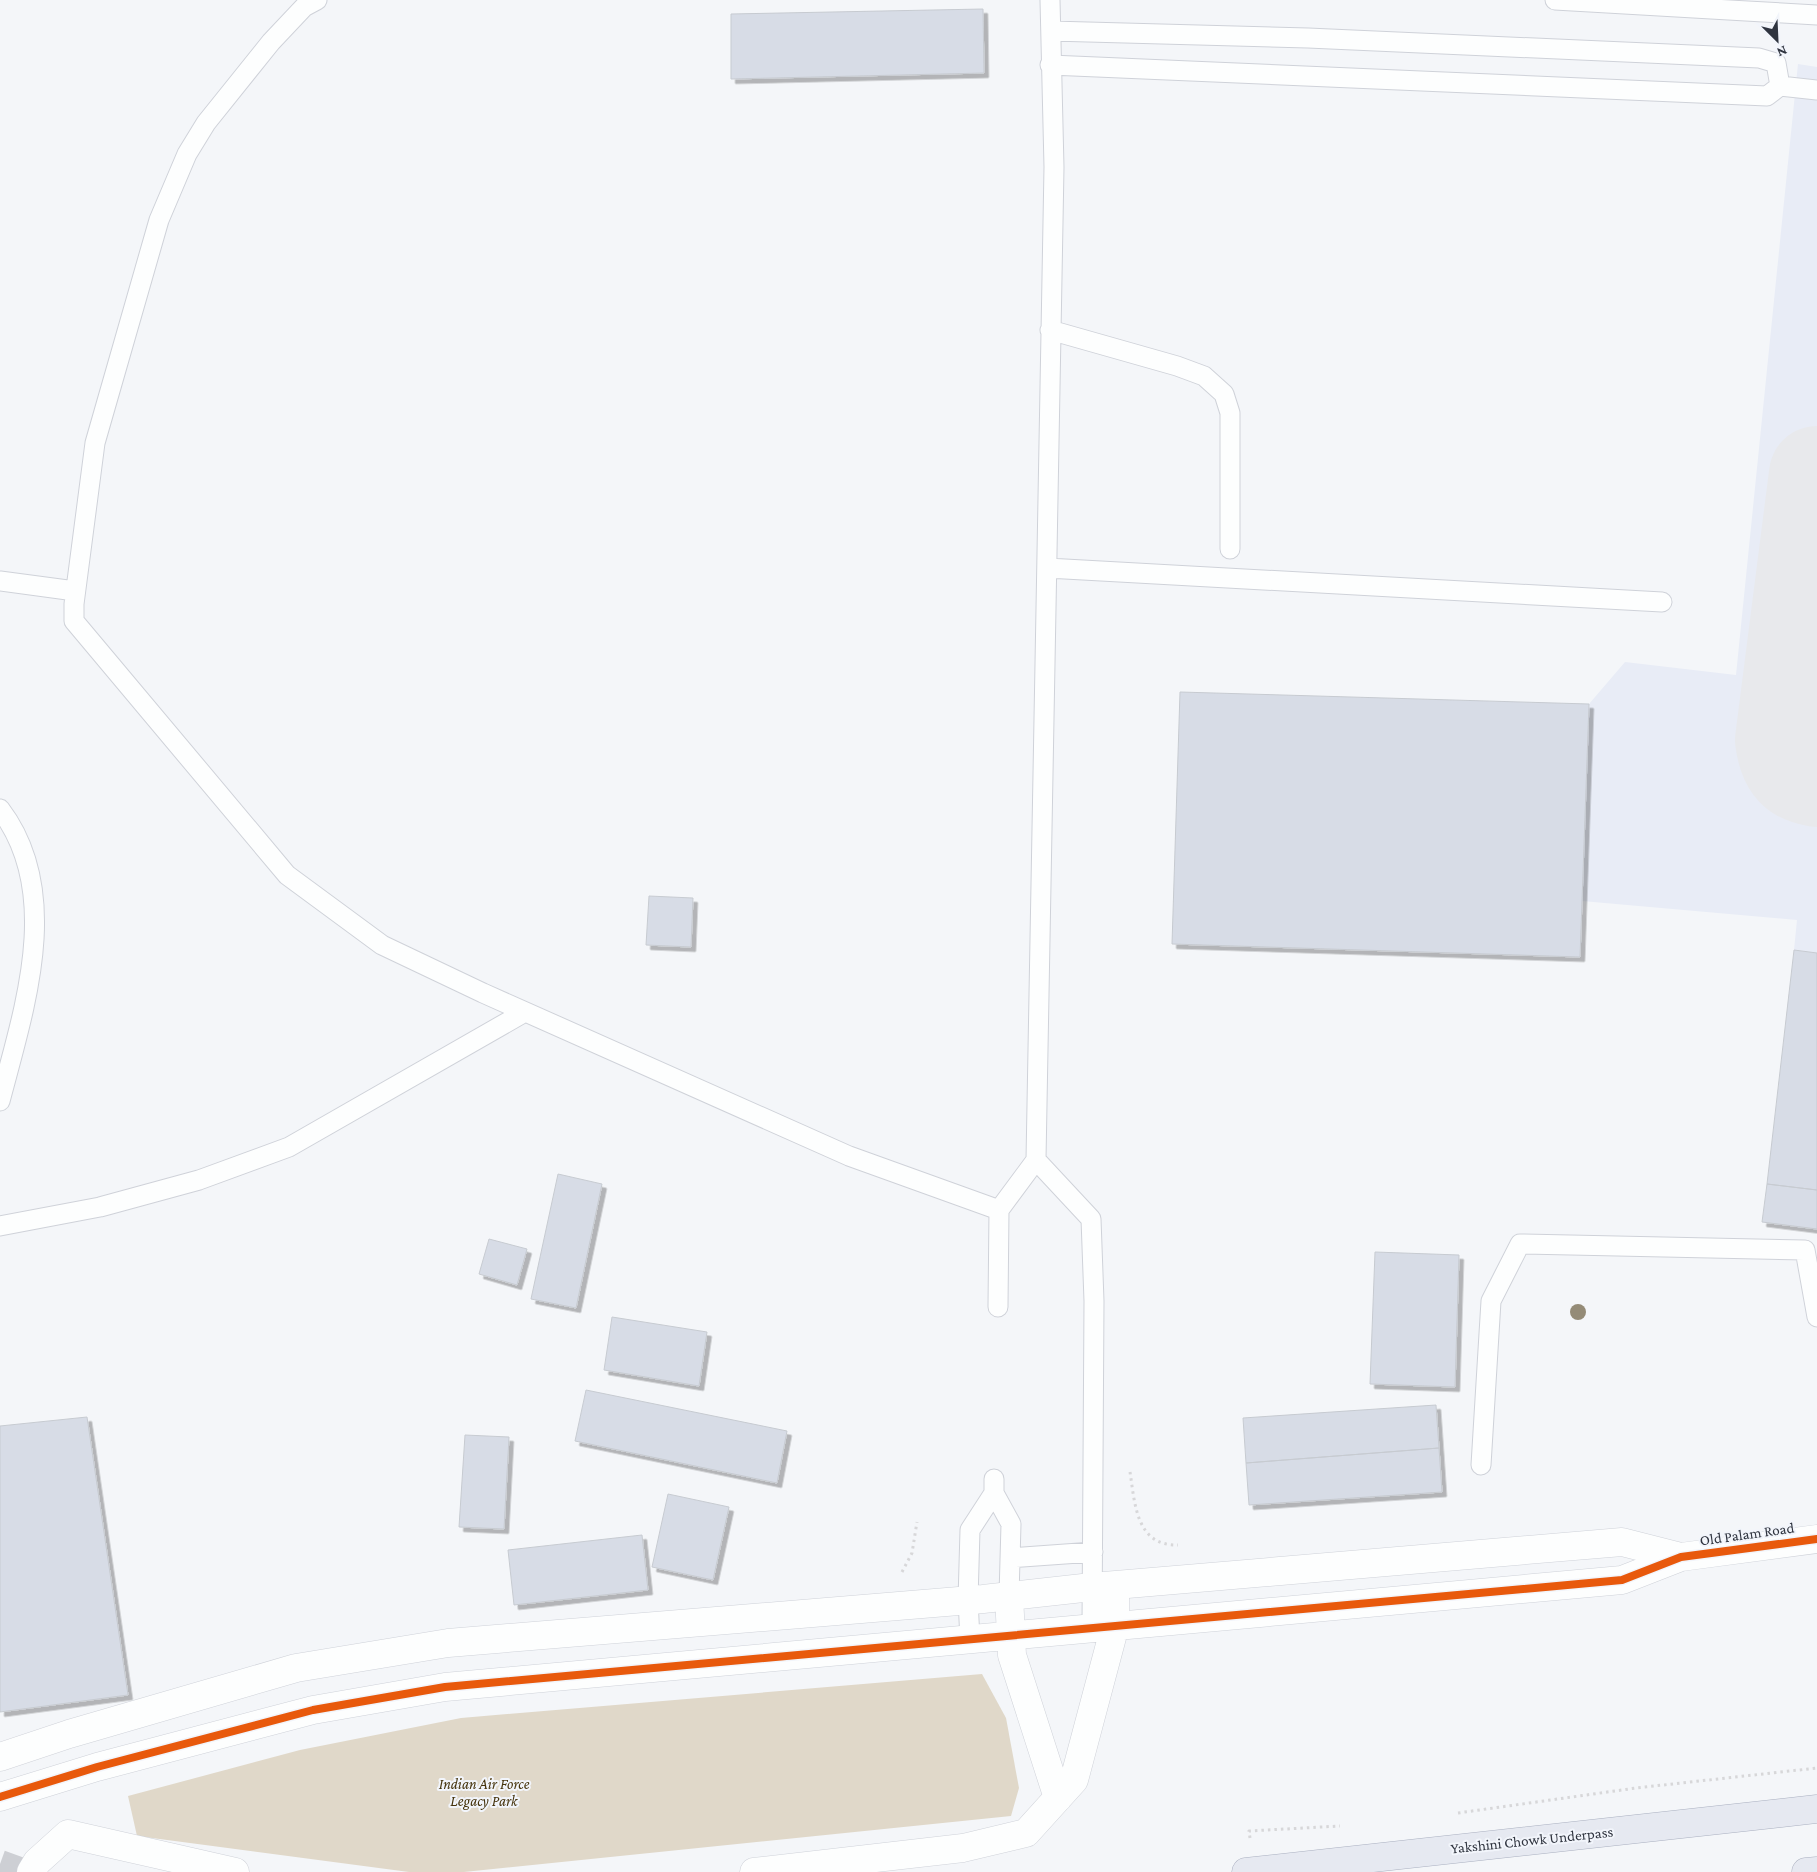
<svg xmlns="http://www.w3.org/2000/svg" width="1817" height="1872" viewBox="0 0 1817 1872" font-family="'Crimson Pro',serif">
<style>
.built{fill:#e8ecf6}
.green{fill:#e0d8c9}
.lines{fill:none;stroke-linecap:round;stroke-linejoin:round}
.taxiway{stroke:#e8e9ec;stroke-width:96}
.building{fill:#d7dce6;stroke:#c7cbd1;filter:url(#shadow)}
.primary-tunnel{stroke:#cdcfd4;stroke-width:28;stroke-dasharray:28 14;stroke-linecap:butt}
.lane-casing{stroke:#cfd2d9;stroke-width:21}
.secondary-casing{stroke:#cfd2d9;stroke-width:29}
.primary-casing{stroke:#aab0c0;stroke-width:29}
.path{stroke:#d7d7d9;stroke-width:3;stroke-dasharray:2.5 4;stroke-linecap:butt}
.lane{stroke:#fdfefe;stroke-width:19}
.secondary{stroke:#fdfefe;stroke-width:28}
.primary{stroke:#e6e9f1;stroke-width:28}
.cycleway-casing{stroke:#f2f5fb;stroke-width:11}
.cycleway{stroke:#e8590c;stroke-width:8}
.tree{fill:#948b77}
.labels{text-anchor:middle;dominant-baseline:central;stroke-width:4;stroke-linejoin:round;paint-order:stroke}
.street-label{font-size:15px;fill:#2f343f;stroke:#f2f5fb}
.park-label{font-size:15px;font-style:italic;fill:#45330c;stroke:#f2f5fb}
</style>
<defs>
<filter id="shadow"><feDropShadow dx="4.5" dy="4.5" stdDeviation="0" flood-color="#0004"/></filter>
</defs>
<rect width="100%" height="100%" fill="#f4f6f9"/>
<!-- built -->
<path class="built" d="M1798,64L1817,67V953L1794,950L1797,920L1582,901L1589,704L1625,662L1736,675Z"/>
<!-- green -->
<path class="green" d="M982,1674L1006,1718L1019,1788L1011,1816L464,1872H409L137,1836L128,1796L300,1750L461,1718Z"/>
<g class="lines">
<!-- taxiway -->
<path class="taxiway" d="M1817,474L1783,740C1786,763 1793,775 1817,779"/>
</g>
<!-- building -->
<path class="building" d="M983,9L984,73L731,79V14Z
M1180,692L1589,704L1580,957L1172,944Z
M649,896L693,898L691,947L646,945Z
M1794,950L1817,953V1190L1767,1184Z
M558,1174L602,1184L576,1308L531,1299Z
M1767,1184L1817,1190V1229L1762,1222Z
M489,1239L527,1249L517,1285L479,1274Z
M1375,1252L1459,1255L1455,1387L1370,1384Z
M612,1317L707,1332L699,1386L604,1370Z
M586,1390L787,1431L777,1483L575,1441Z
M1436,1405L1439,1448L1246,1463L1243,1418Z
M87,1417L128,1695L0,1712V1426Z
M465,1435L509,1437L504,1529L459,1527Z
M1439,1448L1442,1492L1249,1505L1246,1463Z
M668,1494L729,1507L713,1580L652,1567Z
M642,1535L648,1590L514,1605L508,1550Z"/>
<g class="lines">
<!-- primary-tunnel -->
<path class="primary-tunnel" d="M0,1864L22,1872"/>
<defs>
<path id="lane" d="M317,0L304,7L271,42L206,123L187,154L159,220L95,443L74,604V621L287,875L382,945L483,993L849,1156L999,1210
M1555,0L1817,15
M1050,65L1767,96L1780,86L1776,63L1759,58L1308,38L1051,31
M1780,86L1817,90
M1050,330L1177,366L1204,376L1224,394L1230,413V549
M1047,568L1662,602
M0,581L75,591
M0,809C64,893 24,1009 0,1101
M1036,1160L1091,1219L1094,1301L1092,1628
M0,1226L100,1207L199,1180L289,1147L525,1012
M998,1307L999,1210L1036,1160L1054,167L1050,0
M1481,1465L1491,1301L1520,1244L1805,1250L1817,1317
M994,1479V1493L1011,1524L1009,1596
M1010,1558L1093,1552
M970,1639L968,1600L970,1530L994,1493"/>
<path id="secondary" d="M1009,1596L1012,1655L1058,1798
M0,1757L69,1734L296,1668L448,1643L983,1599L1092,1587L1622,1542L1681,1557
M0,1797L97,1767L313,1710L445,1687L1622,1580L1681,1557L1817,1539
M31,1872L37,1862L68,1834L235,1872
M754,1872L963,1848L1026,1833L1074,1780L1115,1626V1585"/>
<path id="primary" d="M1246,1872L1817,1809
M1806,1872L1817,1871"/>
</defs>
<!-- lane casing -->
<use href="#lane" class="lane-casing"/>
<!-- secondary casing -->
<use href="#secondary" class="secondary-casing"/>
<!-- primary casing -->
<use href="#primary" class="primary-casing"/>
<!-- path -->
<path class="path" d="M1130,1472C1135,1504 1136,1546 1178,1545
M902,1572L912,1553L917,1522
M1458,1813L1636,1788L1817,1768
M1250,1838L1249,1831L1340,1826"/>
<!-- lane -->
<use href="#lane" class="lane"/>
<!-- secondary -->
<use href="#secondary" class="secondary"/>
<!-- primary -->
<use href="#primary" class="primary"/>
<defs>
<path id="cycleway" d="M0,1797L97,1767L313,1710L445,1687L1622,1580L1681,1557L1817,1539"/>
</defs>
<!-- cycleway casing -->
<use href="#cycleway" class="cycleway-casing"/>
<!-- cycleway -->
<use href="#cycleway" class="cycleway"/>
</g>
<!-- trees -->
<circle class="tree" cx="1578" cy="1312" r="8"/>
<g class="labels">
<!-- street labels -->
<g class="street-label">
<text transform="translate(1747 1534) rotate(-8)">Old Palam Road</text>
<text transform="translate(1532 1840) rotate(-6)">Yakshini Chowk Underpass</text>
</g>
<!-- park labels -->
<g class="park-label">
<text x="484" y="1784">Indian Air Force<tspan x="484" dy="17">Legacy Park</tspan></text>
</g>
</g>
<!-- north arrow -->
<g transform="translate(1777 40) rotate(156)" stroke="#f2f5fb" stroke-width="4" paint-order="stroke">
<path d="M0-4L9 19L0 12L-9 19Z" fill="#2f343f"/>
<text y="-8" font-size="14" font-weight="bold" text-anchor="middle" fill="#2f343f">N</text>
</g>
</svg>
